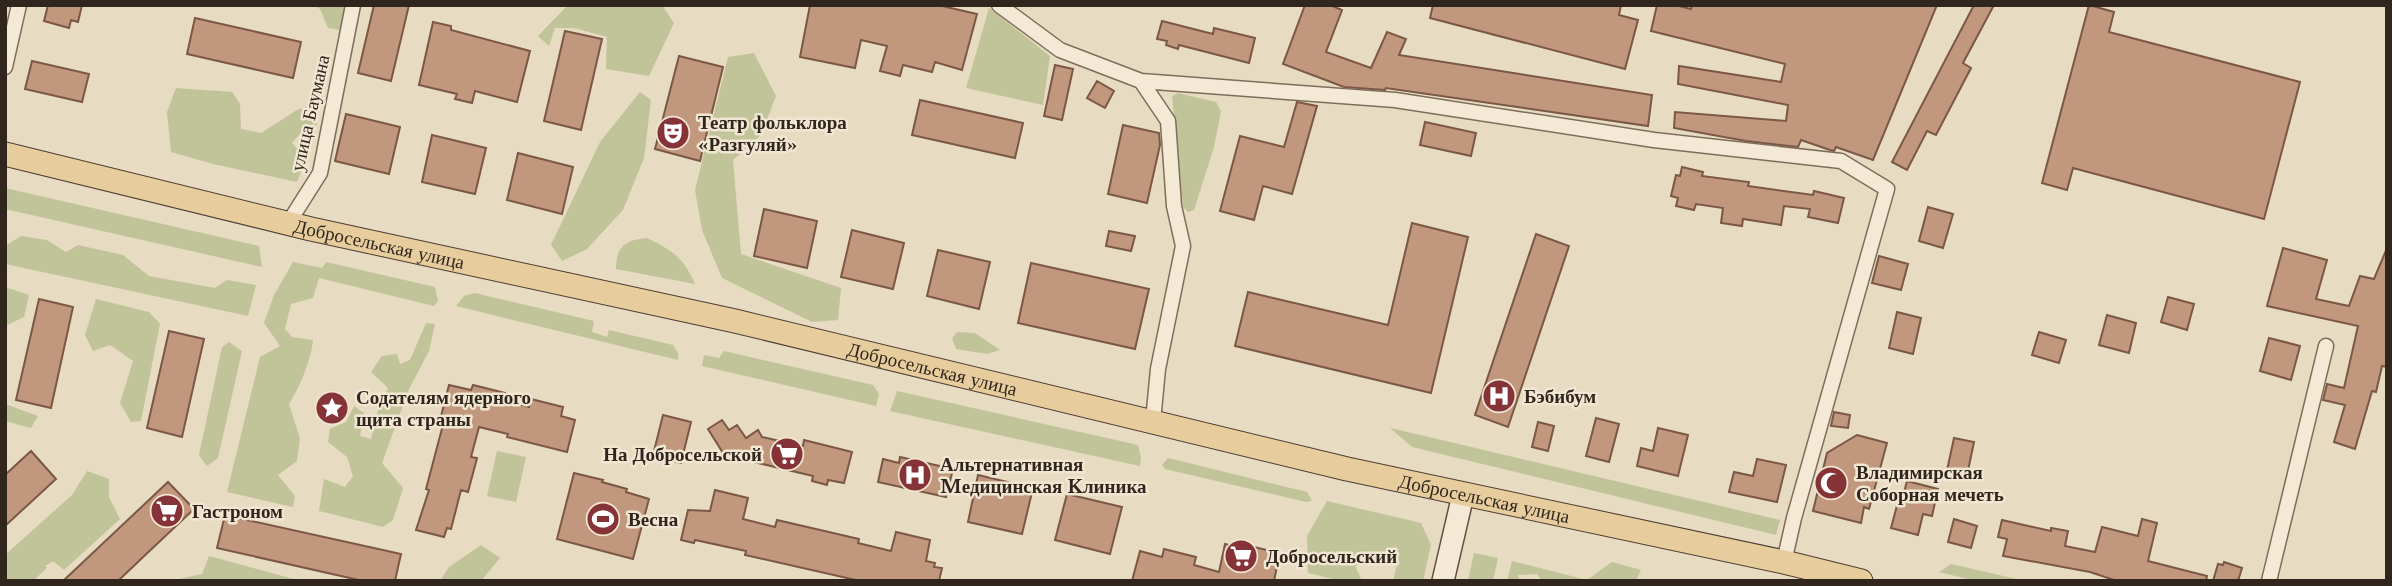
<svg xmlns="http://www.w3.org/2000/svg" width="2392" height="586" viewBox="0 0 2392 586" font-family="'Libre Baskerville',serif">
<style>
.green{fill:#c0c498}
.building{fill:#c1977d;stroke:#7b5845;stroke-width:2}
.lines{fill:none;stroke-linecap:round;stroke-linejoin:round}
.minor-casing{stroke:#7f6d5c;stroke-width:17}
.secondary-casing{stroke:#614f3f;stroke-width:24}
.primary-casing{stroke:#4d3c30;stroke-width:25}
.minor{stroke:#f4e9d4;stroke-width:14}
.secondary{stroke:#f4e9d4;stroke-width:21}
.primary{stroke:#e7cd9e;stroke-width:23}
.labels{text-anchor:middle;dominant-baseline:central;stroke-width:5;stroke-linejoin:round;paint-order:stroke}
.street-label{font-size:19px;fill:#31261e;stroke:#f0e6d1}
.poi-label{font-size:19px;font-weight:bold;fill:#31261e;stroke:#f0e6d1;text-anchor:start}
</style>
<rect width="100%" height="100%" fill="#e7dbc2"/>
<!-- green -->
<path class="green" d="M313,5H345L340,30L328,28L320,9Z
M568,5H662L674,23L649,76L606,69L607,37L574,28H555L549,46L538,36Z
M989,8L1050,56L1043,105L966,88Z
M754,53L776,96L761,135L733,160L741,254L841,288L838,320L812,322L722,278L702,230L695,190L728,57Z
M176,88L232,92L240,104L241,129L261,133L297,110L316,104L317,125L301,133L292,143L306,158L297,182L213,164L171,152L167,112Z
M640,92L651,100L644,158L623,210L587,249L562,261L551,245L600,142Z
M1178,93L1216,102L1221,111L1214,147L1194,210L1188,212L1183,207L1172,96Z
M5,188L259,246L262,267L5,209Z
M21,236L47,240L66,252L78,245L123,255L149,276L215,288L227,280L256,285L248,316L5,264V246Z
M647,238C672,250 684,258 695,284L616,269C616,246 625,240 647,238Z
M293,262L322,268L326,262L435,287L438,301L434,306L319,278L313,298L291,304L285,329L292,337L313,340C311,360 300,387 289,404L300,439L297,461L278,475L295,496L293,507L227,492L260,357L280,346L264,323L274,295Z
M5,287L29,295L24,317L5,326Z
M475,293L594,321L592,332L607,337L609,330L673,345L678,353V360L456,306L464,296Z
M96,299L149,312L160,324L141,421L131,422L120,403L133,361L110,345L93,351L85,335Z
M426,323L435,324L429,351L409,389L382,463L403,488L393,520L383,527L319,511L324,479L345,487L353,476L347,457L328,442L330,429L346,422L354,406L364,413L360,436L371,439L378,410L388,388L371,372L382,356L397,354L400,364L410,360Z
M957,332L975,333L1000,350L987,354L956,349L952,338Z
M229,342L242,351L218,458L207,466L199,455L222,347Z
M724,351L873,385L879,394L876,406L702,366L704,355L719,358Z
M897,391L1138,445L1141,458L1140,466L890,411Z
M5,404L38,416L31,428L5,421Z
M1390,428L1425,436L1780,520L1776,535L1412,447Z
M497,451L526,457L516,502L487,496Z
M1168,458L1307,492L1312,501L1306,502L1165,469L1162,465Z
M87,471L109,479V497L120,519L64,570L53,561L45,566L47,568L33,581H5V555L72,495Z
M1327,501L1421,523L1431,545L1423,581H1393L1398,561L1397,558L1372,561L1355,566L1362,581H1341L1308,573L1307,536Z
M481,545L500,558L481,581H440L449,567Z
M1474,553L1498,558L1493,581H1468Z
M209,556L301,581H170L202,574Z
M1512,561L1587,580L1612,562L1641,570L1636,581H1542L1537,574L1518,575L1520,581H1507Z
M1951,564L2025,581H1976L1939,572Z"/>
<!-- building -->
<path class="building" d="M48,5H82L78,22L71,20L69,28L44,21Z
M374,5H409L391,81L358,73Z
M810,5H938L977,14L962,70L935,62L932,72L903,65L900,76L880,71L887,46L861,40L855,68L800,57Z
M1305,5H1330L1342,10L1326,52L1371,68L1387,32L1406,39L1399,55L1652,95L1648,126L1386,88L1385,90L1344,87L1283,64Z
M1433,5H1621L1619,15L1638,20L1625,69L1430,18Z
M1657,5H1675L1691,9L1692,5H1937L1873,160L1836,147L1834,151L1830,150L1801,140L1798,147L1746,141L1674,128L1675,112L1786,121L1788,105L1678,84L1679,66L1781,82L1785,64L1651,31Z
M1974,5H1994L1963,63L1971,68L1936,135L1927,131L1907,170L1892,162Z
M2089,5L2114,12L2109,32L2300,82L2264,219L2073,168L2067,190L2042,183Z
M195,18L301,42L293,78L187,54Z
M1162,21L1213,34L1214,28L1255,38L1249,63L1179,45L1178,49L1166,45L1167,41L1157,39Z
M433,22L451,26V30L530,51L517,102L475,91L472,103L455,99L457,94L419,85Z
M565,31L602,39L581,130L544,121Z
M679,56L723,67L700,161L655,149Z
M32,61L89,74L82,102L25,89Z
M1055,65L1073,69L1062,120L1044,116Z
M1097,81L1114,91L1105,108L1087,98Z
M920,100L1023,123L1015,158L912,135Z
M1297,102L1317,106L1292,194L1263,186L1254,220L1220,211L1240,136L1284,147Z
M346,114L400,127L389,174L335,161Z
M1425,122L1476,133L1471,156L1420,145Z
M1123,125L1159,133L1160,145L1147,203L1108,194Z
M432,135L486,148L475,194L422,182Z
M518,153L573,167L562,214L507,200Z
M1682,167L1703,172L1702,176L1749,182L1748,186L1813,195L1814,191L1844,198L1838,223L1808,217L1810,209L1784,206L1781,225L1743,219L1742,226L1721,223L1723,208L1696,204L1694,210L1676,206L1678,198L1671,196L1676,175L1680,176Z
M1928,207L1953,214L1943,248L1919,241Z
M764,209L817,221L807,268L754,256Z
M1412,223L1468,237L1431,393L1235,346L1248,292L1388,325Z
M852,230L904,243L893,289L841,277Z
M1109,231L1135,236L1131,251L1106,246Z
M1536,234L1569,246L1508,427L1475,415Z
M2283,248L2327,260L2316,299L2349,306L2360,276L2374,279L2387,248V367L2382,366L2376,392L2372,391L2355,449L2334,442L2345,405L2323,400L2327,384L2344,388L2358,326L2267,306Z
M938,250L990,262L979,309L927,296Z
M1879,256L1908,264L1901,290L1872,283Z
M1031,263L1149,289L1135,349L1018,323Z
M2168,297L2194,304L2187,330L2161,322Z
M39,299L73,307L51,408L16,400Z
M1897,312L1921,318L1913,354L1889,348Z
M2107,315L2136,323L2129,353L2099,345Z
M169,331L204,339L182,437L147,428Z
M2039,332L2066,340L2059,363L2032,355Z
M2269,338L2300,346L2291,380L2260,371Z
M449,385L471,390L473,385L505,393L503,400L529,407L531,399L563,407L561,416L575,420L567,452L507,437L508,434L479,427L471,457L477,458L468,492L461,490L451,529L447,528L444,537L416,530L429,490L426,489L444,421L440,420Z
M1834,412L1850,415L1848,428L1831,426Z
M663,415L691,422L681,463L653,455Z
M1596,418L1619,424L1609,462L1586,456Z
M722,420L729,430L737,425L746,438L758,430L762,437L803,446L804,440L852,452L844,483L828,480L827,485L812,481L813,476L733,457L728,461L708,429Z
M1538,422L1554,426L1548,451L1532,447Z
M1658,428L1688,435L1678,476L1637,466L1641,448L1653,451Z
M1857,435L1887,443L1869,509L1864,507L1861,523L1813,511L1827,453Z
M1954,438L1974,442L1966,480L1946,475Z
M31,451L56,479L5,526V475Z
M900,457L953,469L946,497L878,482L883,459L899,463Z
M1757,459L1786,465L1777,502L1729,492L1734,472L1753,476Z
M574,473L603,480L602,482L627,489L626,492L649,499L633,559L557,539Z
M978,475L1033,488L1022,534L968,522Z
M1907,481L1938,489L1932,516L1923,514L1918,535L1891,528L1899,498L1902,500Z
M168,482L194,509L140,560L118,581H63Z
M715,490L748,498L743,519L775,527L777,520L859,539L858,543L891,551L896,532L930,540L926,561L935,563L934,567L942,568L939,581H860L745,555L746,551L695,540L694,543L681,540L688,510L710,511Z
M1067,494L1122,507L1110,554L1055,540Z
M225,515L401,554L395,581H363L217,548Z
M1954,519L1977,526L1971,548L1948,542Z
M2142,519L2157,523L2148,561L2207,576L2206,581H2117L2090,572L2003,556L2007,539L1998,537L2002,520L2051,531V528L2068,531L2065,546L2095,552L2102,527L2138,536Z
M1237,543L1271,551L1270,555L1279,557L1274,581H1132L1140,551L1162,557L1164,549L1196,557L1194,565L1219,572L1225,544L1237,547Z
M2224,562L2242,568L2238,581H2213L2218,564L2223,565Z"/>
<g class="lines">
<defs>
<path id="minor" d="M999,5L1060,50L1141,81L1168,121L1174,206L1183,246L1158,369L1153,421
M5,67L19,5
M1141,81L1395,100L1654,140L1841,161L1887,189L1794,518L1784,562
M289,222L320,173L353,5
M2269,581L2326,346"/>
<path id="secondary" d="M1443,581L1463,495"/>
<g id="primary">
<path id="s1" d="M5,154L311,229L735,321L1347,469L1784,562L1861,581"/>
</g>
</defs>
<!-- minor casing -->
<use href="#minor" class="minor-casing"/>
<!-- secondary casing -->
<use href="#secondary" class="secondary-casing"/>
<!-- primary casing -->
<use href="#primary" class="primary-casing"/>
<!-- minor -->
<use href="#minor" class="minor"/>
<!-- secondary -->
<use href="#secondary" class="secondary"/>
<!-- primary -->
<use href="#primary" class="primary"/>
</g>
<!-- icons -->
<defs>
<symbol id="theatre-disc" viewBox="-11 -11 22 22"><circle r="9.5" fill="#863337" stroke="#f0e6d1"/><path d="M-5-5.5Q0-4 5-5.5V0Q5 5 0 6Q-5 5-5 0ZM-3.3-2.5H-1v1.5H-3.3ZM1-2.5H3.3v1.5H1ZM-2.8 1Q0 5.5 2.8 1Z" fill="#fff"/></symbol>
<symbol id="hospital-disc" viewBox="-11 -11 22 22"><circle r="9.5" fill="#863337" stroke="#f0e6d1"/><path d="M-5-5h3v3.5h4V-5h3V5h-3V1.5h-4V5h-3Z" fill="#fff"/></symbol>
<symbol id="sight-disc" viewBox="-11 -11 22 22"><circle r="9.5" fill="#863337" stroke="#f0e6d1"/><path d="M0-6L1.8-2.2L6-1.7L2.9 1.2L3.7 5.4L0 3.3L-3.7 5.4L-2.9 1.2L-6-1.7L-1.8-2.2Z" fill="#fff"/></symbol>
<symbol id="supermarket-disc" viewBox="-11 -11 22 22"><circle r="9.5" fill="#863337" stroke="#f0e6d1"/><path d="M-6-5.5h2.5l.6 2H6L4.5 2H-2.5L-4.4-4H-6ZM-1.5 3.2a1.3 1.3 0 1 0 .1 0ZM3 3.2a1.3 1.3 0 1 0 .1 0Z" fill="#fff"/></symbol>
<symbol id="mosque-disc" viewBox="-11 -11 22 22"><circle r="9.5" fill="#863337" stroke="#f0e6d1"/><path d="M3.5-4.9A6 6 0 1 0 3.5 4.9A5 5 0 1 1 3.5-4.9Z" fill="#fff"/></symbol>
<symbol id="stadium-disc" viewBox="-11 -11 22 22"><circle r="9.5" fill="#863337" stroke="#f0e6d1"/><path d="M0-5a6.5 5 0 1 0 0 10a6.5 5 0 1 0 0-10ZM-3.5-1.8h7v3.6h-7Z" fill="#fff"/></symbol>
</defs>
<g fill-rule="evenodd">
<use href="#theatre-disc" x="654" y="114" width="38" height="38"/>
<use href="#hospital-disc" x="1480" y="377" width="38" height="38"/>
<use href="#sight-disc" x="313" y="389" width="38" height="38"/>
<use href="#supermarket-disc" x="768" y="435" width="38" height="38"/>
<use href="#hospital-disc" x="896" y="456" width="38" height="38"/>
<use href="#mosque-disc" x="1812" y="464" width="38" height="38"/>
<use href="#supermarket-disc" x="148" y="492" width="38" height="38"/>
<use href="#stadium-disc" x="584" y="500" width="38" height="38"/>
<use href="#supermarket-disc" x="1222" y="537" width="38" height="38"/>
</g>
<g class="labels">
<!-- street labels -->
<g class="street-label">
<text transform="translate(310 113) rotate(-77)">улица Баумана</text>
<text stroke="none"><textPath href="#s1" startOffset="385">Добросельская улица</textPath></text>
<text stroke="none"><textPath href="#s1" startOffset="952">Добросельская улица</textPath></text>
<text stroke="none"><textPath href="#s1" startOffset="1519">Добросельская улица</textPath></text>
</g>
<!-- poi labels -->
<g class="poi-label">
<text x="698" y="122">Театр фольклора<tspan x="698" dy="22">«Разгуляй»</tspan></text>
<text x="1524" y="396">Бэбибум</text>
<text x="356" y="397">Содателям ядерного<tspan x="356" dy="22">щита страны</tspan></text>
<text x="762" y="454" text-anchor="end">На Добросельской</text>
<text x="940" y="464">Альтернативная<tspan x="940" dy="22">Mедицинская Kлиника</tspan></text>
<text x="1856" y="472">Владимирская<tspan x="1856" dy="22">Соборная мечеть</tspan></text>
<text x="192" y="511">Гастроном</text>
<text x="628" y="519">Весна</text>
<text x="1266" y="556">Добросельский</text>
</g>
</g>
<!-- border -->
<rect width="2392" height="586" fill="none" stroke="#31261e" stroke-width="14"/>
</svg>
